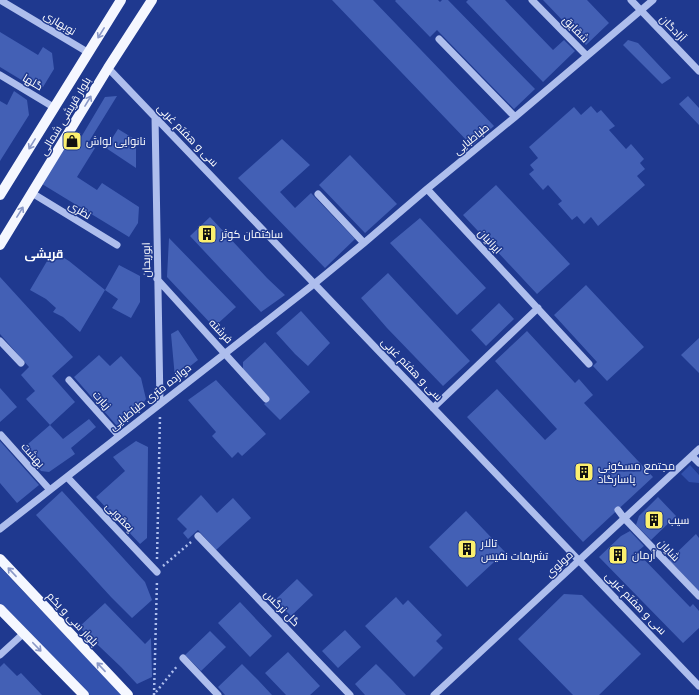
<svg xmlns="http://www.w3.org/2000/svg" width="699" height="695" viewBox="0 0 699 695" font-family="Poppins,Cairo,sans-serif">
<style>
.green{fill:#3251ad}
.building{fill:#4360b5}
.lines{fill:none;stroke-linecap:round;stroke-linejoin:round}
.path{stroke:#aebeed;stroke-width:2.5;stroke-dasharray:2 3;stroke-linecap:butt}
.minor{stroke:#aebeed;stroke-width:7}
.major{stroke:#f5f7ff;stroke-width:10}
.oneway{stroke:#8a98c7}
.labels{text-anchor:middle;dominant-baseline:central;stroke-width:3;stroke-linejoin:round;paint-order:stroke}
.street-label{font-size:11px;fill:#fff;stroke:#1f398f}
.poi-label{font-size:11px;fill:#fff;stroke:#1f398f;text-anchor:start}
.neighbourhood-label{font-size:12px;font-weight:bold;fill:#fff;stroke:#1f398f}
</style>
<rect width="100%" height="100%" fill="#1f398f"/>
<!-- green -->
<path class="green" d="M690,465L699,475V483L689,482L681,474Z
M0,567L122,695H89L0,604Z"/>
<!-- building -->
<path class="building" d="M332,0H373L494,126L472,146Z
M396,0H438L440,2L442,0H448L535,89L514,109L437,30L430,37L395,1Z
M468,0H505L553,50L564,40L575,51L543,82L466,2Z
M543,0H587L609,23L586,45Z
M0,32L38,55L43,47L52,53L54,69L43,87H33L0,67Z
M628,40L638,43L671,78L662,84L623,45Z
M14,91L27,100L29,115L0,161V101L7,105Z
M117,96L88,143L95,148L77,177L97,190L102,183L139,207L138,223L129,237L42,184L72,134L80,139L105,97Z
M688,96L699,108V125L679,104Z
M591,106L597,113L601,110L615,126L609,130L626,149L631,144L644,159L640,163L645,169L637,176L645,185L598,226L591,217L584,224L577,216L572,220L558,204L562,201L548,185L543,190L529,174L534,170L530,165L538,158L529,147L574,107L581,115Z
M118,129L136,140V168L106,148Z
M282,139L310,165L280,192L295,208L311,193L355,239L325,268L238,178Z
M350,155L397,204L365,233L319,185Z
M496,185L570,264L537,294L463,215Z
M210,217L267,278L285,295L261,312L233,282L190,236Z
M420,218L486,288L457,315L390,243Z
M169,238L236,307L214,327L167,277Z
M53,251L69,261L105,290L80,332L63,317L53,312L56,308L46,299L30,290Z
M119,265L140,276V302L131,318L112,308L118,299L105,290Z
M388,273L470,361L443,386L387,328L361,298Z
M0,277L73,357L52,376L75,402L50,425L26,399L35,391L21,375L29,367L0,334Z
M586,285L644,347L607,381L593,366L597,362L554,315Z
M499,303L514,319L486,346L471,330Z
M301,311L330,343L308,366L295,354L276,333Z
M178,330L198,360L175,378L171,334Z
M527,331L575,383L579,379L593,395L584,403L653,477L583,542L467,417L497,389L545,440L557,429L495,361Z
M699,338V373L681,355Z
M265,342L310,392L280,420L264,404L270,399L243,369V362Z
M99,355L110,366L121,356L141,378L146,399L142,405L117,426L74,377Z
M216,380L266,434L242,456L238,452L232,458L212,436L216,432L188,400Z
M0,388L17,407L0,422Z
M89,419L96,427L71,448L75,454L49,472L41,471L21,450L50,425L63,439Z
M0,441L39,485L17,503L0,483Z
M136,441L148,447L147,538L140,544L96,497L125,471L113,457Z
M62,491L145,582L152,600L132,618L111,597L36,515Z
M201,495L217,513L233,498L251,518L216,550L198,530L188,539L183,533L187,529L177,519Z
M658,497L676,516L651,540L636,525L639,516Z
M466,511L505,552L467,587L429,547Z
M630,531L644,546L637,552L690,607L693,604L699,611V628L683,643L599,557L621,536Z
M696,534L699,538V591L669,560Z
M297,579L313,595L291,616L275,600Z
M564,594L582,595L641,654L599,695H573L518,639Z
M396,597L403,605L408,600L442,635L436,641L443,648L414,677L365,626Z
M240,602L272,636L250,657L218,623Z
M105,603L145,644L151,638L152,677L137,684L121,667L79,627Z
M345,630L361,647L338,668L322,651Z
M210,631L226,647L201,671L185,655Z
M288,652L320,686L310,695H286L265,673Z
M4,663L17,676L21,673L42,695H0V667Z
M242,664L258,680L272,695H225L218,687Z
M376,664L393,681L406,695H365L355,684Z"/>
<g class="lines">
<!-- path -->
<path class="path" d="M157,559L160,416
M163,566L191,542
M156,692L178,665
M154,695L157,580"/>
<!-- minor -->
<path class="minor" d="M0,0L89,53
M532,0L587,56
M631,0L699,71
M439,39L515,117
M108,68L699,686
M0,75L55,108
M155,116L160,404
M427,189L589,364
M32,193L117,245
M318,194L364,243
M157,279L266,399
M0,341L21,363
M69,380L119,436
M433,408L538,308
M1,435L50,490
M692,456L699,463
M67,477L157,572
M618,510L624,518L699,596
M0,529L314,284L364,243L427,189L515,117L653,0
M198,536L350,695
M0,655L24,633
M183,658L218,695
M434,695L699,449"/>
<!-- major -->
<path class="major" d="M0,195L121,0
M0,245L108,68L152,0
M0,559L128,695
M0,609L84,695"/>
</g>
<!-- one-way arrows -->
<defs><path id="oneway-shaft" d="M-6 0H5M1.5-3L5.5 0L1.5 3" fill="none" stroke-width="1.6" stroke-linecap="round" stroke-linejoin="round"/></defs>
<g class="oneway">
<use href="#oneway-shaft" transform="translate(101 33) rotate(122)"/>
<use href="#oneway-shaft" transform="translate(88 101) rotate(-59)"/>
<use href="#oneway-shaft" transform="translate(32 144) rotate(122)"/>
<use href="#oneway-shaft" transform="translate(20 212) rotate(-58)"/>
<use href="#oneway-shaft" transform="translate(12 572) rotate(-133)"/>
<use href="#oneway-shaft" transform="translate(37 647) rotate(46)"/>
<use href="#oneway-shaft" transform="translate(101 667) rotate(-133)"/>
</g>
<!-- icons -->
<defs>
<symbol id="shop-square" viewBox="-11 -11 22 22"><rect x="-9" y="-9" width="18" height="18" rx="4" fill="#fbef6e" stroke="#1f398f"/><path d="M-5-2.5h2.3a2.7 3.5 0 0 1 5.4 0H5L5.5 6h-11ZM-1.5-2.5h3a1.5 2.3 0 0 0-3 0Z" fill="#111"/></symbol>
<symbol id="building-square" viewBox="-11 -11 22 22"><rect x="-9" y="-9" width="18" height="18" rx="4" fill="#fbef6e" stroke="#1f398f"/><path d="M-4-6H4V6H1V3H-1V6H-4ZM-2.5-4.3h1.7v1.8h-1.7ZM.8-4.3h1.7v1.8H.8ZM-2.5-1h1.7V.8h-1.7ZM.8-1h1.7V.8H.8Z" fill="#111"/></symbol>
</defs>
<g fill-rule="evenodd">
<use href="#shop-square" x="61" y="130" width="22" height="22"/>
<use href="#building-square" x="196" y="223" width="22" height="22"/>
<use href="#building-square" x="573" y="461" width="22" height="22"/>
<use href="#building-square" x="643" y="509" width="22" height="22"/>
<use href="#building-square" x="456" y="538" width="22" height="22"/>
<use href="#building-square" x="607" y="544" width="22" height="22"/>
</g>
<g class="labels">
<!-- street labels -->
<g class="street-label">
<text transform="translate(60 23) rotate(31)">نوبهاری</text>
<text transform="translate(673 28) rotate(46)">آزادگان</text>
<text transform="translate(576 29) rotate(46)">شقایق</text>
<text transform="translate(33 82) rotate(31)">گلها</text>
<text transform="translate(65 116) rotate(-59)">بلوار قریشی شمالی</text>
<text transform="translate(188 135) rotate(46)">سی و هفتم غربی</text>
<text transform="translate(471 139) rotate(-39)">طباطبایی</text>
<text transform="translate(80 210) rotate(31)">نظری</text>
<text transform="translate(490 241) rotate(47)">ایرانیان</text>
<text transform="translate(146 260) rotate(-91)">ابوریحان</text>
<text transform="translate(221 331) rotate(47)">فرشته</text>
<text transform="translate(412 369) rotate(46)">سی و هفتم غربی</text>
<text transform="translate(150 397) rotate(-38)">دوازده متری طباطبایی</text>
<text transform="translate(102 400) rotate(48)">زیارت</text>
<text transform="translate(33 455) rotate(48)">بهشت</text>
<text transform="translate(120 517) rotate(46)">یعقوبی</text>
<text transform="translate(669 550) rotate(46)">شایان</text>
<text transform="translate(559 564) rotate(-43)">مولوی</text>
<text transform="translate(636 603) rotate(46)">سی و هفتم غربی</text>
<text transform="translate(282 608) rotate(46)">گل نرگس</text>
<text transform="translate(73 619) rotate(47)">بلوار سی و یکم</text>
</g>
<!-- poi labels -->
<g class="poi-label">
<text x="86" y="141">نانوایی لواش</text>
<text x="221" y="234">ساختمان کوثر</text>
<text x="598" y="466">مجتمع مسکونی<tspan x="598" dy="13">پاسارگاد</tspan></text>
<text x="668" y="520">سیب</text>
<text x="481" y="543">تالار<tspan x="481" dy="13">تشریفات نفیس</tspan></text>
<text x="632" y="555">آرمان</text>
</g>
<!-- neighbourhood labels -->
<g class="neighbourhood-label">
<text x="44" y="253">قریشی</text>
</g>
</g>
</svg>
